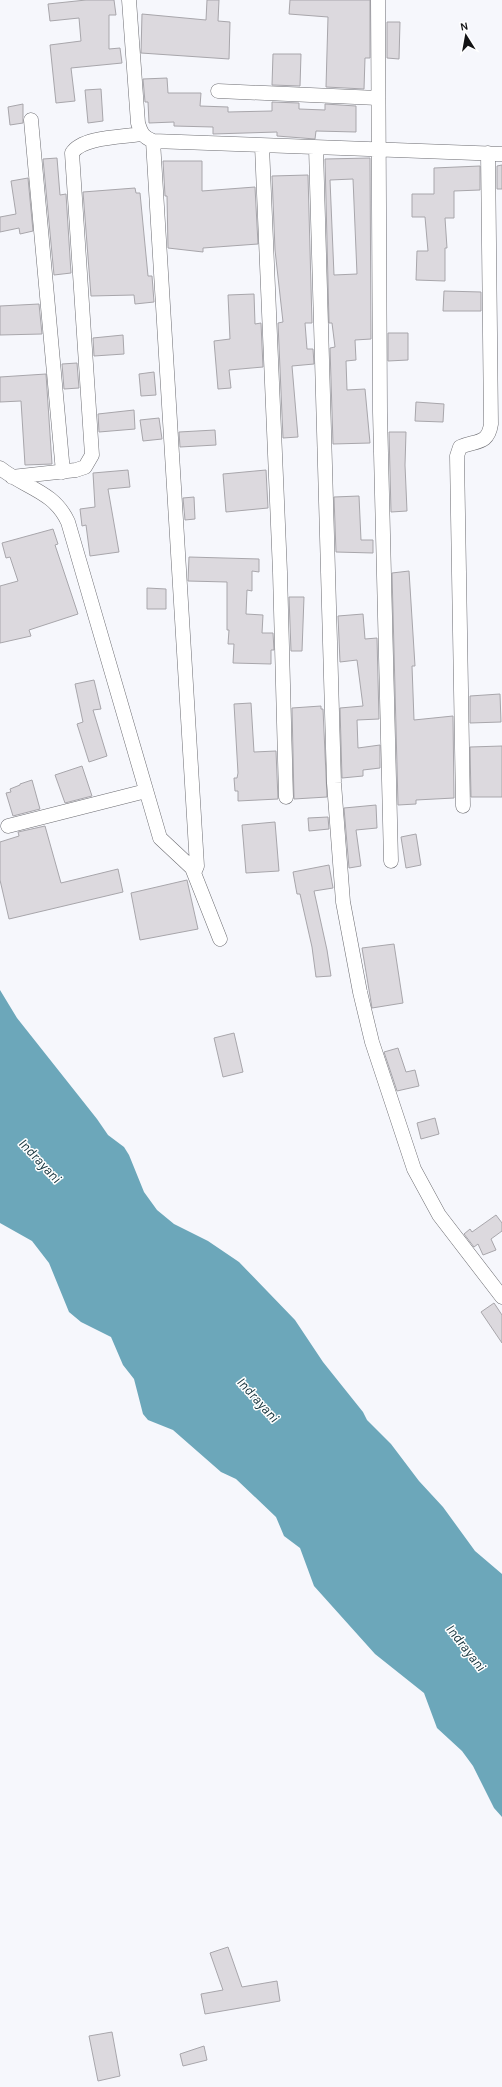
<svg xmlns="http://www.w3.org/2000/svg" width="502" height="2087" viewBox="0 0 502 2087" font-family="Karla,sans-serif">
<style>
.water{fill:#6ca7ba}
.building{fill:#dcd9de;stroke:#a8a6ab;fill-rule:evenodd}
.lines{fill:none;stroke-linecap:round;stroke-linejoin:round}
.street-casing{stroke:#6d6d72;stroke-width:15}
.street{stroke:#fff;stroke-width:14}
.labels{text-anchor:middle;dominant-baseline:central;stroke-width:3;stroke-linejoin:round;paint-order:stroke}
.water-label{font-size:14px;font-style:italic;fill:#15333c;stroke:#fff}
</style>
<rect width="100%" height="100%" fill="#f6f7fc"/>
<!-- water -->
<path class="water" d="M0,990L17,1018L97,1119L108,1135L124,1147L129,1155L144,1192L157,1210L174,1224L208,1241L239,1262L295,1320L323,1362L363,1412L367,1420L391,1444L419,1481L443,1507L475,1551L502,1574V1817L494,1808L473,1766L462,1751L437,1728L424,1693L375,1654L314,1586L300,1548L284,1536L276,1517L236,1479L221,1472L173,1430L148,1420L143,1414L134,1379L123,1365L111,1337L81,1322L69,1312L49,1263L32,1241L0,1223Z"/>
<!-- building -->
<path class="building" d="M86,0H114L116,15H109V49L120,48L122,63L71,68L75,101L56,103L50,45L81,41L79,18L50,21L48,4Z
M207,0H219L218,21L230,22L229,59L141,53L142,14L206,20Z
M290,0H370V58H365L364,89L326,87L328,17L289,14Z
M387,22H400L399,59L387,58Z
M273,54H301L300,86L272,85Z
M167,78L168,93H201L200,106L228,107V112L272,111V102L299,103V109L325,110V104L356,106V132L316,131L315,139L277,136V132L213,134V127L174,126V122L149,123L148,102H145L143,79Z
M101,89L103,121L88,123L85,90Z
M23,104V123L10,125L8,107Z
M57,158L60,195L66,194L71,273L54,275L43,159Z
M370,158L371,339L355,340L356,360L346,361L347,390L365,389L370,443L333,444L330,348L335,347L332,323H329L325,159ZM353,179L357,274L334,275L330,180Z
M163,161H202V191L255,187L258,244L203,248V252L168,248L167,196H165Z
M502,165V189H497V166Z
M480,166V190L454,191V218H445L447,248H445V281L416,280L417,251H428L425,217H412V194H434V168Z
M308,175L312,323H305L307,349H313L314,364L292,366L298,437L283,438L278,323L283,322L275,250L272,176Z
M28,178L33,231L20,234L19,228L0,232V217L16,214L11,181Z
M135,188L136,193H140L148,276H152L154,302L135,304L134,295L91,296L83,192Z
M444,291L481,292V311H443Z
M254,294L255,324L261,323L263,367L229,370L231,388L218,389L214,341L230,339L228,295Z
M39,304L42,334L0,335V306Z
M388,333H408V360L388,361Z
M123,335L124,354L94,356L93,338Z
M77,363L79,388L64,389L62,364Z
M154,372L156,395L141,396L139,374Z
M46,374L52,464L25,465L21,401L0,402V377Z
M416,402L444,404L443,422L415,421Z
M134,410L135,429L99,432L98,414Z
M159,418L162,439L143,441L140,420Z
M215,430L216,445L180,447L179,432Z
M389,432H406L405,465L407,511L391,512Z
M128,470L130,487L108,489L119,552L90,556L86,525L82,526L80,509L95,507L93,473Z
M266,470L268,508L226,512L223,474Z
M359,496L361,540H373V553L336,552L334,497Z
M194,497L195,519L185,520L183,498Z
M53,529L58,544L55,545L78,614L29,630L31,636L0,643V586L18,581L10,557L6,558L2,543Z
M189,557L259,559V572L252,571V591L247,590L246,614L263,615L262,633H273L274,650H271V664L233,663L234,644H228L229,630H227V582L188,581Z
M409,571L415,666H412L414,720L453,716L454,798L416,800V804L398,805L392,573Z
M147,588L166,589V609H147Z
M289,597H304L302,651H291Z
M363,614L365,639L377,638L379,719L357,720L358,748L380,745V768L363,770V776L342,778L340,708L363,706L357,660L340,662L338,616Z
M94,680L101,709L93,710L107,756L89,762L77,724L83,722L75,684Z
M500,694L501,722L470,723V696Z
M251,703L254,752L276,751L278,799L238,801V791H235L234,778H237L238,773L234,704Z
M321,706V709H323L327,797L294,799L292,708Z
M502,746V797H471L470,747Z
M82,766L92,796L65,803L55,775Z
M32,780L40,809L13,816L6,793L11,792L10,789L20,785V784Z
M376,805L377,828L356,830L361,866L349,868L344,808Z
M328,817L329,829L309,831L308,818Z
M275,822L279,871L246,873L242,825Z
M45,826L61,883L118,869L123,892L9,919L0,880V842L19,836L18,832Z
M416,834L421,865L406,868L401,837Z
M329,865L333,888L314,891L327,950L331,976L316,977L312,947L300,894H297L293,872Z
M187,880L198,929L140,940L131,893Z
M394,944L403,1003L372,1008L362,948Z
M234,1033L243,1072L223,1077L214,1038Z
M398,1048L406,1072L415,1070L419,1086L397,1091L384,1052Z
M435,1118L439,1134L421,1139L417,1123Z
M496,1215L502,1223V1231L491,1239L496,1250L483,1255L478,1244L474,1247L464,1234L470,1229L472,1232Z
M494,1303L502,1315V1343L481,1312Z
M228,1947L242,1987L277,1981L280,2001L205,2014L201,1994L223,1990L210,1953Z
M112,2032L120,2076L98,2081L89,2036Z
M204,2046L207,2060L183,2066L180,2054Z"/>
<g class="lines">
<defs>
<path id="street" d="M129,0L138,123C141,133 143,137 153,141L502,154
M378,0L380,412L391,861
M218,91L378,98
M31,120L63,472
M153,141L197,866L194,873
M262,146L280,572L286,797
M316,148L334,783L343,902L360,992L372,1042L414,1169L439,1215L502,1297
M0,468C25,488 54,491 68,522L160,838L192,868L220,939
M12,477L76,470L85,467L92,455L72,153C82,137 122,137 141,134
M463,806L457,456L460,447C476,440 488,445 491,424L488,153
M8,826L146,791"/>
</defs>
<!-- street casing -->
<use href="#street" class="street-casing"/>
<!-- street -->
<use href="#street" class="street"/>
</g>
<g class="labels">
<!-- water labels -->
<g class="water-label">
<text transform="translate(40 1161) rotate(47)">Indrayani</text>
<text transform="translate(258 1400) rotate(48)">Indrayani</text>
<text transform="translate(466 1648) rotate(52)">Indrayani</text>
</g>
</g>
<!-- north arrow -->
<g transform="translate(466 36) rotate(349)" stroke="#ffffff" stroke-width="3" paint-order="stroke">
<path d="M0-3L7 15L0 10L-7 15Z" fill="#131315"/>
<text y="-6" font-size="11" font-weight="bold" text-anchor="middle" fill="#131315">N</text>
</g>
</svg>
